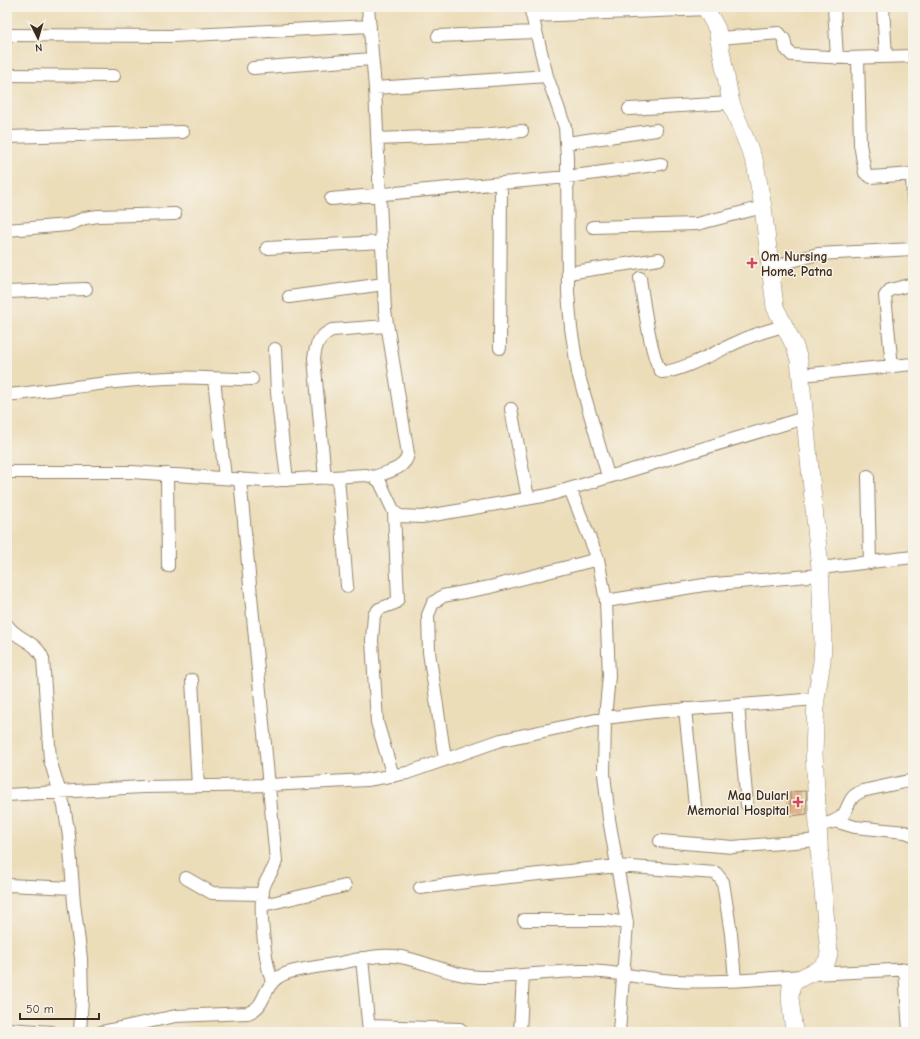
<svg xmlns="http://www.w3.org/2000/svg" width="920" height="1039" viewBox="0 0 920 1039" font-family="'Comic Neue',sans-serif">
<style>
.building{fill:#e1b187}
.lines{fill:none;stroke-linecap:round;stroke-linejoin:round}
.street-casing{stroke:#94846c;stroke-width:14}
.secondary-casing{stroke:#94846c;stroke-width:18}
.street{stroke:#fff;stroke-width:12}
.secondary{stroke:#fff;stroke-width:17}
.poi-dot{fill:#d1495b;stroke:#f7f3e8;stroke-width:1.5}
.labels{text-anchor:middle;dominant-baseline:central;stroke-width:3;stroke-linejoin:round;paint-order:stroke}
.poi-label{font-size:13px;font-weight:bold;fill:#3b2a1e;stroke:#f7f3e8;text-anchor:start}
</style>
<rect width="100%" height="100%" fill="#f7f3e8"/>
<filter id="ink" filterUnits="userSpaceOnUse"><feTurbulence type="fractalNoise" baseFrequency=".025" numOctaves="2"/><feDisplacementMap in="SourceGraphic" scale="8" xChannelSelector="R" yChannelSelector="G"/><feConvolveMatrix kernelMatrix="1 2 1 2 8 2 1 2 1" color-interpolation-filters="sRGB"/></filter>
<filter id="wash" filterUnits="userSpaceOnUse"><feTurbulence type="fractalNoise" baseFrequency=".012" numOctaves="4" result="noise"/><feDisplacementMap in="SourceGraphic" scale="16" xChannelSelector="R" yChannelSelector="G"/><feGaussianBlur stdDeviation="0.9" result="paint"/><feColorMatrix in="noise" values="0 0 0 0 0 0 0 0 0 0 0 0 0 0 0 0 0 1.4 0 .05"/><feComposite in="paint" operator="in"/></filter>
<g filter="url(#wash)">
<rect width="100%" height="100%" fill="#ecddb9"/>
<g id="blocks">
<!-- building -->
<path class="building" d="M806,791L807,814L791,816L790,792Z"/>
</g>
</g>
<g filter="url(#ink)">
<use href="#blocks" fill-opacity="0" stroke="#94846c" stroke-width="1"/>
<g class="lines">
<defs>
<path id="street" d="M368,7L375,88L385,311L408,454C406,469 386,472 374,477
M530,7L547,76L565,127L567,157L568,292L571,328L578,373L608,476
M834,7L837,58
M883,7L886,57
M532,16L707,9
M7,35L172,36L370,26
M438,36L536,32
M720,38L779,33L784,39L786,49L792,55L847,58L913,56
M858,58L860,144L865,173L871,177L913,174
M253,68L372,59
M7,75L114,76
M375,88L547,76
M629,109L731,103
M7,137L183,132
M377,139L480,135L522,131
M567,143L656,130
M912,175L913,199
M331,199L567,177L661,164
M593,227L697,224L763,207
M7,230L68,225L85,218L98,216L175,214
M267,248L382,242
M568,273L659,259
M770,273L788,262L818,254L913,249
M640,278C642,293 652,366 662,372C681,372 721,349 740,341C754,334 769,330 784,326
M7,292L86,289
M289,297L384,284
M500,348L501,183
M275,349L277,393L287,480
M892,367L885,296L890,290L913,284
M801,375L913,364
M214,379L225,478
M7,395C61,390 113,380 167,378C196,376 224,380 252,379
M511,409L528,498
M7,472H132L265,481L366,475L374,477L380,482L394,512L400,516L422,517L549,495L804,418
M167,474L168,566
M868,476L870,563
M338,477L347,586
M325,478L314,358C316,344 319,336 332,330L387,326
M240,479L276,861C274,870 267,877 264,886C258,906 265,962 272,981
M570,489L598,559L606,601L609,676L605,718L604,774L609,819L627,923L619,1032
M820,568L913,557
M606,601L704,585L820,575
M7,625C18,641 36,640 43,659L50,760L64,806L69,836L74,903L81,958L82,998L80,1032
M192,680L198,786
M738,705L747,805
M685,709L695,806
M445,759L429,652L428,615L433,603L443,596L490,587L598,559
M393,776L377,722L372,640L374,615L379,609L395,603L398,599L394,512
M7,795L142,787L269,785L367,780L407,773L501,740L605,718L653,712L816,699
M835,821L855,827L905,832L913,835
M817,826C826,824 837,822 843,815C851,804 847,798 862,791L913,780
M660,841L733,847L819,840
M186,878L212,893L263,894
M7,885L73,888
M420,888L481,880L617,866L716,873L723,882L731,934L735,980
M263,905L345,886
M524,920H606L627,923
M362,958L369,1032
M905,969L909,1032
M812,974L913,969
M369,1026L460,1029
M7,1029L52,1032
M101,1032L176,1016L248,1013C271,1005 258,979 294,971C307,968 322,966 335,964C357,960 379,953 401,957C428,962 452,976 480,977C514,978 548,971 583,971C614,971 644,979 676,981C718,983 760,979 802,976
M520,1032L523,975"/>
<path id="secondary" d="M705,7L717,29L731,103L755,163L763,207L775,307L795,347L799,360L820,568L823,642L822,661L816,699L814,753L820,861L829,953C827,975 802,971 791,986L790,998L794,1032"/>
</defs>
<!-- street casing -->
<use href="#street" class="street-casing"/>
<!-- secondary casing -->
<use href="#secondary" class="secondary-casing"/>
<!-- street -->
<use href="#street" class="street"/>
<!-- secondary -->
<use href="#secondary" class="secondary"/>
</g>
</g>
<!-- markers -->
<g class="poi-dot">
<path d="M750 257h4v4h4v4h-4v4h-4v-4h-4v-4h4z"/>
<path d="M796 796h4v4h4v4h-4v4h-4v-4h-4v-4h4z"/>
</g>
<g class="labels">
<!-- poi labels -->
<g class="poi-label">
<text x="761" y="256">Om Nursing<tspan x="761" dy="15">Home, Patna</tspan></text>
<text x="789" y="795" text-anchor="end">Maa Dulari<tspan x="789" dy="15">Memorial Hospital</tspan></text>
</g>
</g>
<!-- margin -->
<rect width="920" height="1039" fill="none" stroke="#f7f3e8" stroke-width="24"/>
<!-- north arrow -->
<g transform="translate(38 38) rotate(175)" stroke="#f7f3e8" stroke-width="3" paint-order="stroke">
<path d="M0-3L7 15L0 10L-7 15Z" fill="#3b2a1e"/>
<text y="-6" font-size="11" font-weight="bold" text-anchor="middle" fill="#3b2a1e">N</text>
</g>
<!-- scale -->
<path d="M20 1013v6h79v-6" fill="none" stroke="#3b2a1e" stroke-width="2"/>
<text x="26" y="1013" font-size="12" fill="#3b2a1e" stroke="#f7f3e8" stroke-width="3" paint-order="stroke">50 m</text>
</svg>
